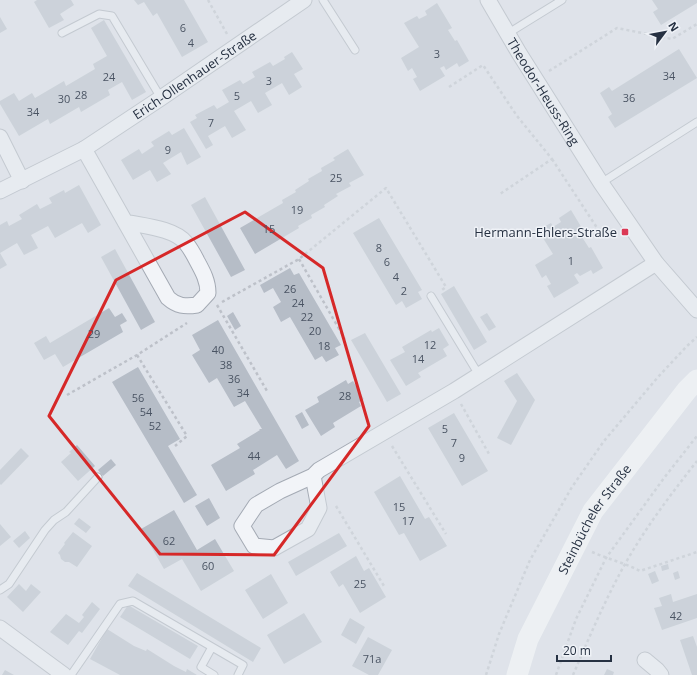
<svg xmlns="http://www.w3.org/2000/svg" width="697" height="675" viewBox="0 0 697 675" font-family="'Open Sans',sans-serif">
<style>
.building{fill:#b6bdc7}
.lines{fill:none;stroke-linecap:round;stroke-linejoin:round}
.service-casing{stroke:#a4aab4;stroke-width:9}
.minor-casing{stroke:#a4aab4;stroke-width:17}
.path{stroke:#bdc1c9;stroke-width:2.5;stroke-dasharray:3 3;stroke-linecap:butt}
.service{stroke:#f2f4f8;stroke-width:7}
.minor{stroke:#f2f4f8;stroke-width:15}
.secondary{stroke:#fff;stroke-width:21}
.marked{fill:none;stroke:#d62828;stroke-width:3;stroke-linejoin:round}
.poi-dot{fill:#db3855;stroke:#eff2f7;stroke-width:1.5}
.labels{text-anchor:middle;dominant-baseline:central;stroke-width:3;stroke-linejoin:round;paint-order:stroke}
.number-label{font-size:11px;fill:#4a5463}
.street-label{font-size:13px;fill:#263142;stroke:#eff2f7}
.poi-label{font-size:13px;fill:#263142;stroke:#eff2f7;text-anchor:end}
</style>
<rect width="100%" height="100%" fill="#dfe3ea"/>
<!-- building -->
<path class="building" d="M37,0H71L74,5L60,14L64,20L49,28L34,2Z
M134,0H184L208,42L182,57L157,13L153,16L144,2L138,5Z
M652,0H697V3L661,25L653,12L658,9Z
M437,3L452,28L448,30L455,41L457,40L469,61L459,67L457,63L446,70L444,66L440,68L445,76L420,91L413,79L417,77L412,68L408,71L401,58L419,47L404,23L417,16L419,19L427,15L425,11Z
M0,17L7,29L0,33Z
M104,20L146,92L132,100L122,82L108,90L110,95L81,112L79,107L50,124L48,119L19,136L0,104V101L14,93L19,101L32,93L35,98L64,81L66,86L95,69L93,64L107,56L91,28Z
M679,49L697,78L615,128L608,117L612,114L600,93L609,87L612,91Z
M292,52L303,69L294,74L302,87L289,95L282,83L265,93L272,105L258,113L251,101L234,111L246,130L232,138L225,126L208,136L213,145L206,149L190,122L197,118L195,115L214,105L217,109L229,102L222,90L240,80L243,84L255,77L252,72L270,62L273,66L285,59L284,57Z
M184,128L201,157L187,165L181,152L163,163L171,174L157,182L150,170L133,180L121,160L139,149L142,154L154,146L151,142L169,131L172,135Z
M348,149L364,175L349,183L351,186L336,194L338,196L324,205L325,207L311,215L312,218L298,226L299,228L255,254L240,228L283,203L282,200L296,192L295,190L309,181L308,179L322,171L321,168L335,160L333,158Z
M79,185L101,225L88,233L82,223L55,238L48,226L31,235L38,248L24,255L17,243L0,253L7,265L0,269V225L7,221L9,226L22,219L19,215L37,204L40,209L52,203L49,198L64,190L65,193Z
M205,197L245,270L231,277L191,205Z
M571,210L586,235L582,237L589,248L591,247L603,268L593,274L591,270L580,276L577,273L574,275L579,283L554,298L547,286L551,284L546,275L542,278L535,265L553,254L538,230L551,223L553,227L561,222L559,218Z
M379,218L422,290L418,292L422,299L406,308L402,301L396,305L353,233Z
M115,249L155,322L141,330L101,257Z
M290,268L294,275L299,273L341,345L335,348L339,355L326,362L322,356L315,360L290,317L281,322L273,307L281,302L273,288L264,293L260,285Z
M454,286L487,342L474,350L441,294Z
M109,308L115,317L122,313L127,321L120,325L123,332L63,367L55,354L44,360L34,343L46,336L50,343Z
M233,312L241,326L235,330L227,316Z
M487,313L496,327L489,331L480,317Z
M218,320L299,461L286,469L277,455L253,470L255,474L226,491L211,465L240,448L237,444L260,430L259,429H262L245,401L234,407L217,378L209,383L192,355L200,350L192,335Z
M439,328L449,345L443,349L447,356L418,373L421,377L406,386L390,360L405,352L402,347L431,330L432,332Z
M365,333L401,394L387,402L351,340Z
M138,367L180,439L168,446L197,495L184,503L112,382Z
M517,373L535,400L511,445L497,438L517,401L504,381Z
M346,380L348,384L353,381L364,399L359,402L361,406L333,423L335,427L321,436L305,410L319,402L317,397Z
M302,412L309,425L302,429L295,416Z
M454,413L488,471L462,486L428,428Z
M77,445L95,466L78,481L61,462L71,453L69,452Z
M21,448L29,456L1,485L0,484V470Z
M111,459L116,465L103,476L98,470Z
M400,476L425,519L429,517L447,546L420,561L404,533L399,535L374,492Z
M209,498L220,518L207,526L195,506Z
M174,510L197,550L215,539L234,571L201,591L182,559L164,569L141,529Z
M79,518L91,527L86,533L74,524Z
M0,524L11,537L0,546Z
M25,531L30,538L19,548L13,541Z
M73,532L92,546L77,567L69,562H65L61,559L60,555L58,553L65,544L64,543Z
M339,533L347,546L296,576L288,562Z
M356,556L364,571L369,568L386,597L360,613L343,584L339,587L330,572Z
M668,564L669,569L662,571L661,566Z
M655,571L659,581L652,584L648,574Z
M678,571L680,578L675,580L673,573Z
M137,573L261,648L253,662L128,586Z
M271,574L288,603L263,619L245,590Z
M19,584L26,591L31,584L41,592L23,612L7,597Z
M671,594L673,602L697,594V618L662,630L654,608L662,606L659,598Z
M92,602L100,609L82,633L79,631L68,645L50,632L66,614L79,623L84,617L82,615Z
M128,605L198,646L190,659L120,617Z
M304,613L322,642L284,664L267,635Z
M350,618L365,627L356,644L341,635Z
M107,629L134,646L146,651L147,649L174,666L186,672L187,669L197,675H120L90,659Z
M693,636L697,647V675H692L680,640Z
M368,637L392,650L378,675H369L352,666Z
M607,669L614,672L613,675H604Z
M5,670L14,675H2Z"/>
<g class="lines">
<defs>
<path id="service" d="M323,0L355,50
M62,33L99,14L112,16L161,98
M507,34L562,0
M601,183L697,122
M431,296L479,375
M0,590L9,584L45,530L54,520L66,512L98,477
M212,647L201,667L214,675
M71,675L120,604L133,601L243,665L238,675"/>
<g id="minor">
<path id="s1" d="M488,0L519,53L601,183L656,263L697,310"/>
<path d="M0,137L22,181"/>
<path d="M84,149L168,298C177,306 185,307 197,305L208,293C208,281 203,272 197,261C194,255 190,248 186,243C174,228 143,226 125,222"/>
<path id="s2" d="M0,191L84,149L161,98L304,0"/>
<path d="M313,476L319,508L308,529L274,548L254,546L242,526L256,505L280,491L313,476L319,470L454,391L656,263"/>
<path d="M0,628L64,675"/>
<path d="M645,660L657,670L661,675"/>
</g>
</defs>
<!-- service casing -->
<use href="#service" class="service-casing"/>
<!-- minor casing -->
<use href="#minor" class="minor-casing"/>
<!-- path -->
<path class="path" d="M208,0L227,34
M549,71L617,28L672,39L697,24
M449,87L483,65L517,116L552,159L500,194
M552,159L603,237L613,230
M299,259L346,341
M222,302L299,259L386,188L446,287L442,290
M217,305L267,391
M137,355L187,436L175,446
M67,395L137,355L187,323
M461,404L489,454
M392,446L446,534
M336,506L384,586
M592,552C608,559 625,563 640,571L697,552
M486,675L499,634L530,560L572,487L604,441L658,377L687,346L697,337
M556,675L576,619L606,558L664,478L697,436
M573,675C589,638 605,600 625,564C646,527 671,494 697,461"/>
<!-- service -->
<use href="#service" class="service"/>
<!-- minor -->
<use href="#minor" class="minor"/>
<!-- secondary -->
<path class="secondary" id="s3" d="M517,675L528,639L593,511L687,390L697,380"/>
</g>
<!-- marked area -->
<path d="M0 0H697V675H0ZM245,212L323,268L369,426L274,555L160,554L49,416L116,280Z" fill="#dfe3ea" fill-opacity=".55" fill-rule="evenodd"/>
<path class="marked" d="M245,212L323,268L369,426L274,555L160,554L49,416L116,280Z"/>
<!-- markers -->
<rect class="poi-dot" x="621" y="228" width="8" height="8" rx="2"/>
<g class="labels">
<!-- number labels -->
<g class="number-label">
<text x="183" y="27">6</text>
<text x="191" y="42">4</text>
<text x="437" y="53">3</text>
<text x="669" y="75">34</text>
<text x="109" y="76">24</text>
<text x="269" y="80">3</text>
<text x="81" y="94">28</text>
<text x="237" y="95">5</text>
<text x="629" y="97">36</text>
<text x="64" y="98">30</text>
<text x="33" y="111">34</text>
<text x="211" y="122">7</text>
<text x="168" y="149">9</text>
<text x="336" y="177">25</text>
<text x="297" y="209">19</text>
<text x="269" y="228">15</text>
<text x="379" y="247">8</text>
<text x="571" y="260">1</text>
<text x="387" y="261">6</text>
<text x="396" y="276">4</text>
<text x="290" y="288">26</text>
<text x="404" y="290">2</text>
<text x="298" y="302">24</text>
<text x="307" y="316">22</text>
<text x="315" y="330">20</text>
<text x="94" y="333">29</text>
<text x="430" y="344">12</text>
<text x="324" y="345">18</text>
<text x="218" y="349">40</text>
<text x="418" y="358">14</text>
<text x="226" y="364">38</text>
<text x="234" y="378">36</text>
<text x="243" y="392">34</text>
<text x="345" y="395">28</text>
<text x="138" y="397">56</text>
<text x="146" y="411">54</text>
<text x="155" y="425">52</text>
<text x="445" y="428">5</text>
<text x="454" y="442">7</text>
<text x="254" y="455">44</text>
<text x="462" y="457">9</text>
<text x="399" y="506">15</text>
<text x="408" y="520">17</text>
<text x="169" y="540">62</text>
<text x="208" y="565">60</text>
<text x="360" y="583">25</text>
<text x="676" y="615">42</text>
<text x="372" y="658">71a</text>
</g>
<!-- street labels -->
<g class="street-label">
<text stroke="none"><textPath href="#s2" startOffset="227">Erich-Ollenhauer-Straße</textPath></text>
<text stroke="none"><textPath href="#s1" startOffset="107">Theodor-Heuss-Ring</textPath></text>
<text stroke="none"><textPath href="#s3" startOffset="175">Steinbücheler Straße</textPath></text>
</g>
<!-- poi labels -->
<g class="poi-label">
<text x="617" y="232">Hermann-Ehlers-Straße</text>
</g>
</g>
<!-- north arrow -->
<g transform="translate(665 32) rotate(58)" stroke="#eff2f7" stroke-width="3" paint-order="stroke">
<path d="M0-3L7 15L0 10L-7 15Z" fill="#263142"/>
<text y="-6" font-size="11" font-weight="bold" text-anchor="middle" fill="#263142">N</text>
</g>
<!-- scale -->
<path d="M557 655v6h54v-6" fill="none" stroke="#263142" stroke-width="2"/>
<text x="563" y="655" font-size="12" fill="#263142" stroke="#eff2f7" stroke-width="3" paint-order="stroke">20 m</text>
</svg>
